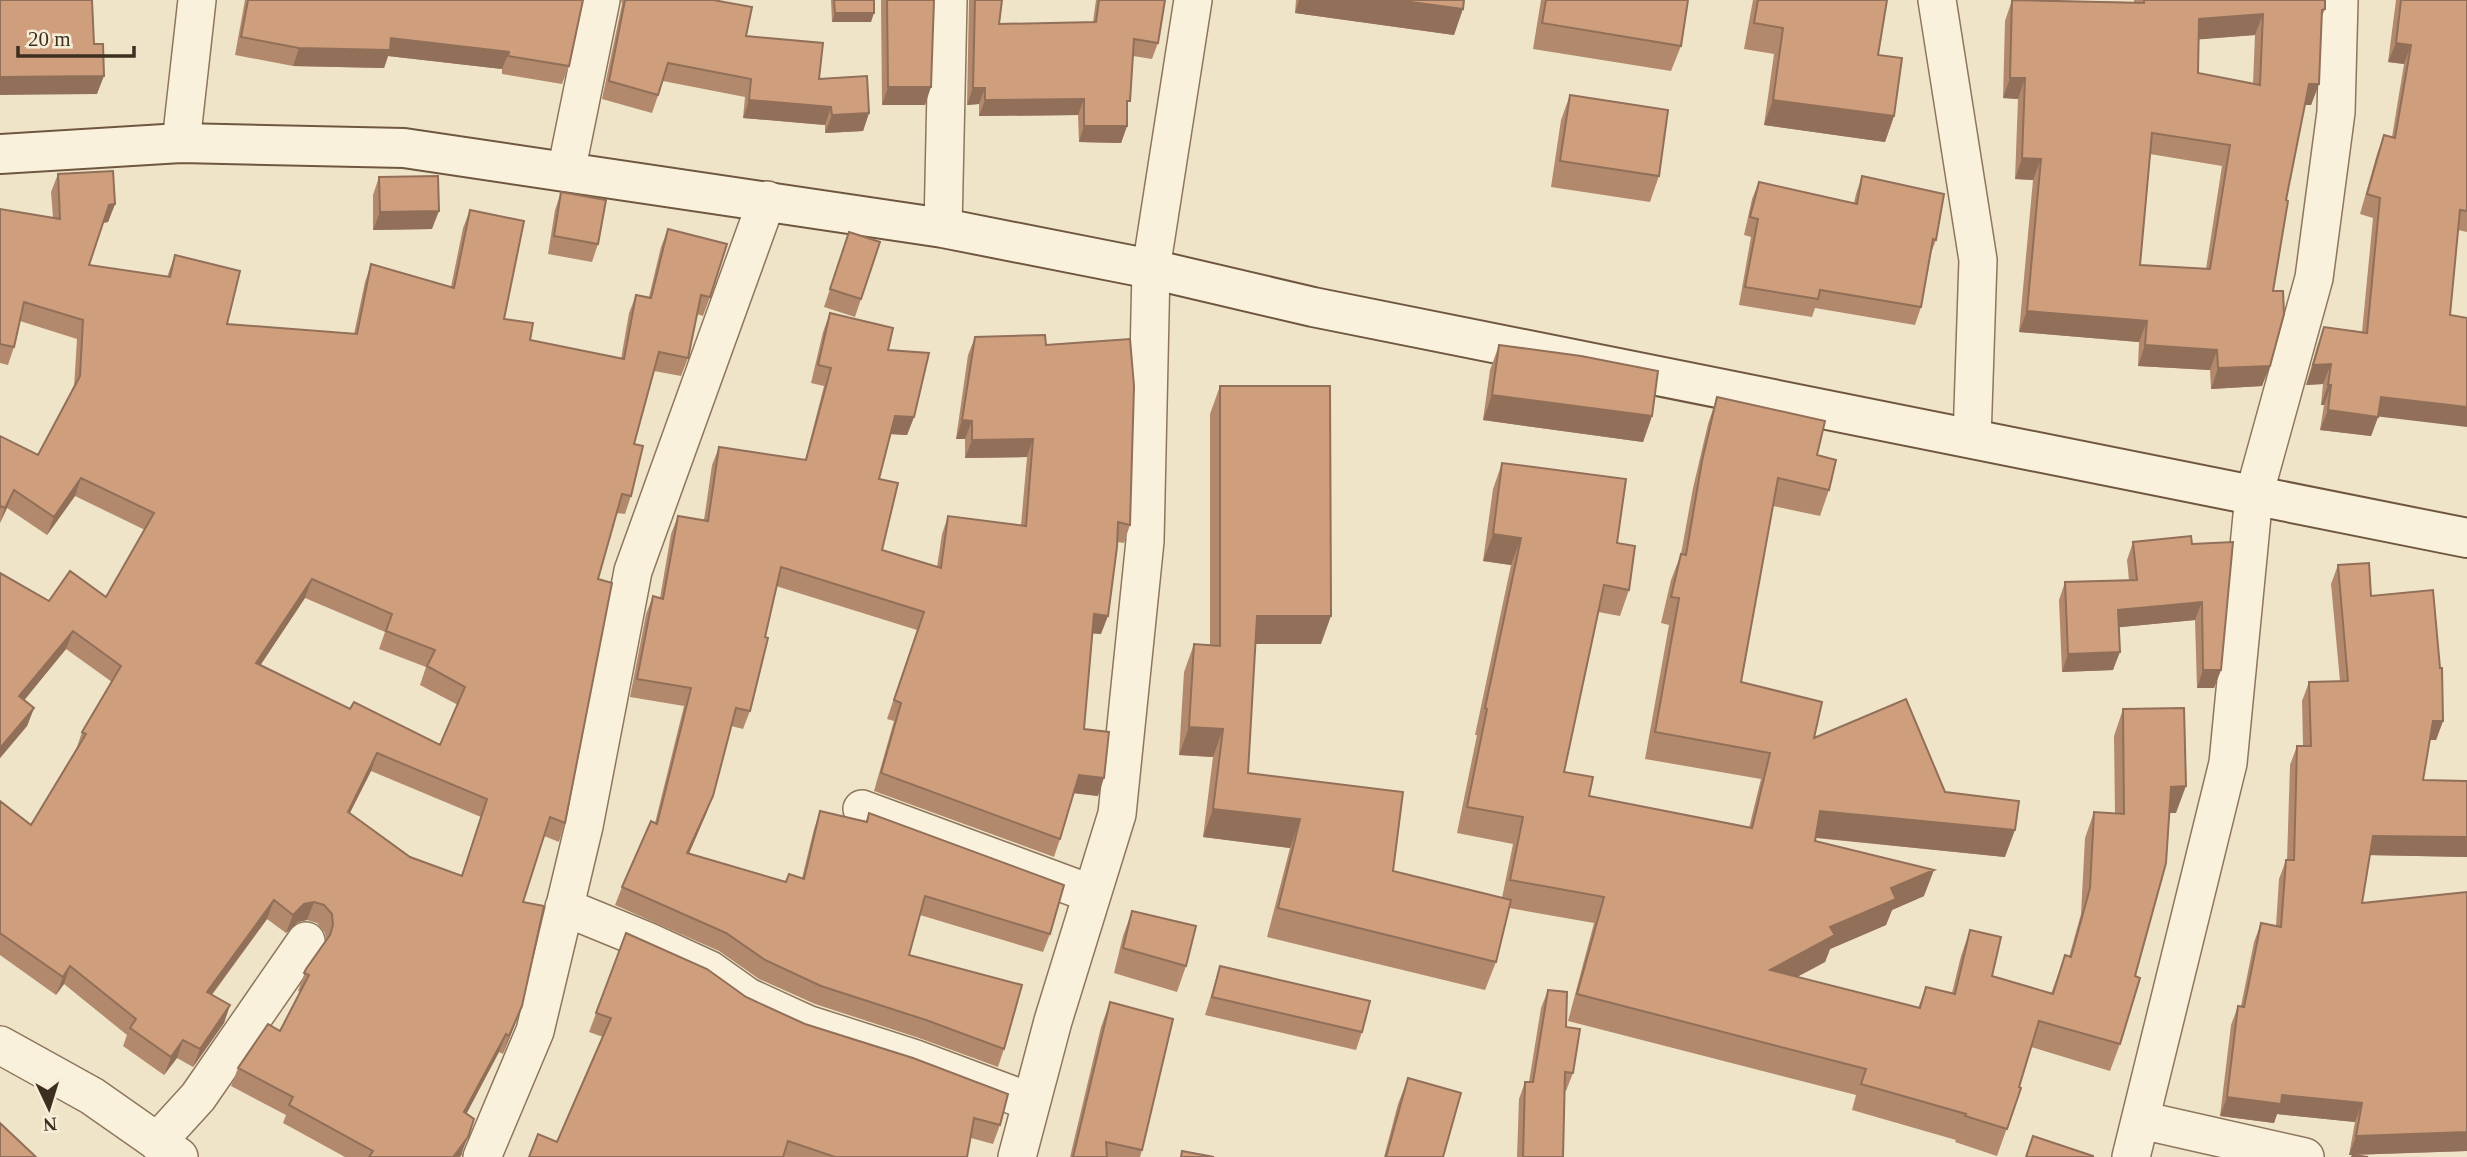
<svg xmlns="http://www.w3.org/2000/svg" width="2467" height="1157" viewBox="0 0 2467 1157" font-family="'Times New Roman',serif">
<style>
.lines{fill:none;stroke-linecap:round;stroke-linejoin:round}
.minor-casing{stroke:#8d765c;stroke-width:40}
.secondary-casing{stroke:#6f573f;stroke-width:42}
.minor{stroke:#faf1dc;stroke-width:37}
.secondary{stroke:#faf1dc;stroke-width:38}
.wall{fill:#b2896c;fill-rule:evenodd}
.shaded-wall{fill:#916f58}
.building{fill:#cf9f7d;stroke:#916f58;stroke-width:2;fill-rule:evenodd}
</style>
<rect width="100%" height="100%" fill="#f0e4c8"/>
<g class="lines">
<defs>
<path id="minor" d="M1937,0L1978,260L1972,439
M181,143L197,0
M566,172L601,0
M943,228L948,0
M862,809L1092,894
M564,907L647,941L710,970L748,997L807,1024L913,1058L1031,1102
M0,1045L92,1096L179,1157
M2141,1120L2305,1157
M157,1142L198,1097L306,941
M482,1157L535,1031L584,826L633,571L767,200
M1017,1157L1053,1021L1117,814L1145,541L1151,269L1193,0
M2131,1157L2228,763L2254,495L2314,278L2336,112L2339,0"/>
<path id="secondary" d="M0,154L181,143L404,148L943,228L1151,269L1313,307L2467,538"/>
</defs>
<!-- minor casing -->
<use href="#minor" class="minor-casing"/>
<!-- secondary casing -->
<use href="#secondary" class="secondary-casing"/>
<!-- minor -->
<use href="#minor" class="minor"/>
<!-- secondary -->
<use href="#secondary" class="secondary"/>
</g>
<!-- wall -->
<path class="wall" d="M245,0H583L569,66L562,84L502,74V69L388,56L384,68L293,66L235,55Z
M621,0H713L746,36L819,79L869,113L863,131L825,133V125L743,118L745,97L663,81L652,113L602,99L622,4Z
M831,0H874L871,22H832Z
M881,0H934L925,105H882Z
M969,0H1002L999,24L1093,22L1096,0H1165L1158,43L1152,59L1133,56L1127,109V126L1121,143L1079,142L1078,115L979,116V104L967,105Z
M1296,0H1464L1454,35L1295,13Z
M1541,0H1688L1681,46L1671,71L1533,49Z
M1753,0H1887L1878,55L1894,116L1885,142L1764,125L1774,54L1744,49Z
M2012,0L2134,2V0H2325V9L2321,18L2319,84L2311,105H2305L2286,200L2273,291L2262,386L2211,389L2210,370L2138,366L2139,342L2019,332L2033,180L2015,179L2018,99L2003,98L2005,21ZM2255,35L2253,84L2198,73L2199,39ZM2150,154L2222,166L2206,269L2140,265Z
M2396,0H2467V232L2458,230L2378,417L2371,436L2320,430L2324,405H2321L2323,384L2306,385L2317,347L2324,327L2362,332L2373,218L2360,214L2377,154L2384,135L2392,137L2404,64L2388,62Z
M1570,95L1659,176L1650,202L1551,187L1561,120Z
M58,174L115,204L108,222L103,223L89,265L167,277L175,255L227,324L354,334L365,282L371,264L451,287L463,228L470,210L504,319L530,340L621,359L629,313L636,295L649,297L661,247L668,229L710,297L703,316L697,314L688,358L681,376L654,371L634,444L631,496L625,514L616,513L598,579L565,823L559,842L544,836L523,902L515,1024L503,1054L499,1052L466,1113L462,1155L460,1157H345L283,1123L286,1115L231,1086L238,1068L280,1031L300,992L298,991L306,969L326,940L325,933L317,923L307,920L298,922L286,933L267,919L212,995L230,1005L224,1023L193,1067L177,1058L164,1075L123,1046L127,1035L64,984L56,995L0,955V801L31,825L76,750L82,732L112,682L66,649L24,700L34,708L27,726L0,758V573L49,601L106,597L145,530L75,496L47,535L7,508L0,523V436L38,455L74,387L77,339L20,321L14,347L8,365L0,363V209L53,218L51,192ZM305,598L385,632L379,649L426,667L420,685L458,705L440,745L350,709L260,665ZM371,771L481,817L461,876L410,857L350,813Z
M1862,176L1936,240L1931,253L1921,307L1915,325L1815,308L1812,317L1739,305L1751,237L1744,235L1752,199L1759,182L1854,203L1856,194Z
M379,177L432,229L373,230V195Z
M561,192L598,244L592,262L548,254L555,210Z
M849,232L861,299L855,317L824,307Z
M830,313L888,350L914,417L907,435L891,434L879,479L882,550L937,567L942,534L948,516L1021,525L1027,457L965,458V439H956L968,355L975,337L1046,345L1130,525L1124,543L1117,542L1101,634L1092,633L1084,729L1098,796L1074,793L1060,839L1054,857L874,791L894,721L887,719L917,630L776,586L750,711L743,729L731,726L706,814L689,854L786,882L802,878L814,829L820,811L866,821L869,813L1050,934L1043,952L920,915L909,955L1004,1049L998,1067L919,1038L815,1004L759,979L719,951L615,905L622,887L655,823L684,706L630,697L646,614L653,596L660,598L671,534L678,516L704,520L712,465L719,447L805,460L824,386L811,383L823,332Z
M1499,345L1652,416L1643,442L1483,420L1490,370Z
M1220,386L1321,644H1255L1248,773L1393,871L1502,898L1513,844L1457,833L1477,735H1475L1511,565L1483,561L1493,489L1502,463L1617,543L1629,590L1620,616L1598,612L1564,772L1589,796L1749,828L1761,779L1645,759L1669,625L1661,623L1671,580L1681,554L1693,488L1708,424L1717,397L1817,455L1829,490L1820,516L1773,506L1741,682L1814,738L1945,792L2005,857L1815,838V841L1924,896L1892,910L1886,925L1830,949L1825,962L1797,977L1918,1008L1926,987L1952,993L1961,956L1970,930L1992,976L2051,994L2065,955L2069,957L2081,914L2085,838L2094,812L2115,813L2114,736L2123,709L2176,813H2169L2135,976L2120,1044L2110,1071L2031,1047L2019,1087L2021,1088L1997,1156L1955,1142L1956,1140L1852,1110L1856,1095L1568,1021L1594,923L1509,908L1496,962L1485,990L1267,937L1290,848L1203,837L1213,757L1179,755L1184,672L1194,644L1210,645V414Z
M2133,542L2192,544L2221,670L2214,688H2197L2195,620L2119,627L2113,670L2062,672L2059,600L2065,582L2129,580L2127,560Z
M2338,565L2371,596L2443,721L2436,740H2430L2423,780L2467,781V857L2369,855L2362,903L2467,892V1151L2349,1155L2355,1122L2277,1114L2274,1123L2220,1116L2231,1025L2238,1006H2241L2254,942L2261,923L2276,926L2279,879L2286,860H2287L2290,765L2297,746H2303L2302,701L2309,682L2340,681L2331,584Z
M1132,911L1186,966L1177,992L1114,973L1123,936Z
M626,933L746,997L1000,1125L993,1144L971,1138L967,1157H529L557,1142L603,1037L589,1032Z
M1220,966L1362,1032L1356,1050L1205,1015Z
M1548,990L1566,1027L1573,1073L1566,1091L1564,1090L1563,1157H1517L1519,1099L1525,1082H1529L1541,1008Z
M1110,1002L1142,1150L1140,1157H1070L1101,1027Z
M1408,1078L1443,1157H1384L1398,1104Z"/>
<!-- shaded-wall -->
<path class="shaded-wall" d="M1299,0H1396L1463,9L1454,35L1295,13Z
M835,13H874L871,22H832Z
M2263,14L2255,35L2192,40L2199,19Z
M391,38L509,52L502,69L388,56L384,68L293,66L299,48Z
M2396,43L2411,45L2404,64L2388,62Z
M104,76L97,94L0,95V77Z
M2010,78H2025L2018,99L2003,98Z
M2309,84H2319L2311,105H2302Z
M888,87H931L925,105H882Z
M973,88H985L979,104L967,105Z
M1084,99L1078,115L979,116L985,100Z
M749,100L831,107L825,125L743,118Z
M1773,100L1894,116L1885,142L1764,125Z
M869,113L863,131L825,133L832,115Z
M1084,126H1127L1121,143L1079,142Z
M2022,158L2041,159L2033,180L2015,179Z
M115,204L108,222L102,223L109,205Z
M439,211L432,229L373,230L380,212Z
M2027,311L2147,321L2139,342L2019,332Z
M2145,345L2217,350L2210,370L2138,366Z
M2331,364L2323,384L2306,385L2313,365Z
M2270,366L2262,386L2211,389L2218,368Z
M2328,385H2331L2324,405H2321Z
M1492,395L1652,416L1643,442L1483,420Z
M2381,397L2467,407V427L2374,416Z
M2328,410L2378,417L2371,436L2320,430Z
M895,416L914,417L907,435L889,434Z
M962,420L972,421L965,439H956Z
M1033,439L1027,457L965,458L972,440Z
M81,478L75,496L47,535L54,517Z
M14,490L7,508L0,523L5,508Z
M1493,534L1521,538L1511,565L1483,561Z
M312,579L305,598L250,681L256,663Z
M2202,602L2195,620L2112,628L2118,610Z
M1094,614L1108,616L1101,634L1087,633Z
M1257,616H1331L1321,644H1246Z
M73,631L66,649L13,714L19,696Z
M2120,652L2113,670L2062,672L2068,654Z
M2203,670H2221L2214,688H2197Z
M34,708L27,726L0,758V748Z
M2433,721H2443L2436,740H2426Z
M1189,727L1223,729L1213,757L1179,755Z
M377,753L371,771L341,830L348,812Z
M1079,775L1104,778L1098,796L1072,793Z
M2186,786L2176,813H2161L2171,787Z
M713,796L706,814L681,871L687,853Z
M1213,809L1300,819L1290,848L1203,837Z
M1820,811L2015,830L2005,857L1810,837Z
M2373,836L2467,837V857L2366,855Z
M1934,870L1924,896L1892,910L1886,925L1830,949L1825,962L1761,996L1770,970L1830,927L1891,888Z
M274,900L267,919L200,1010L207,992Z
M314,902L307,920L298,922L286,933L293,915L304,904Z
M70,966L64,984L56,995L63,977Z
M230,1005L224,1023L193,1067L200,1049Z
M522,1006L515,1024L503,1054L509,1036Z
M506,1034L499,1052L458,1130L464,1112Z
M183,1040L177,1058L164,1075L171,1057Z
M2282,1095L2362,1103L2355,1122L2277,1114L2274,1123L2220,1116L2227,1097Z
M2467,1132V1151L2349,1155L2356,1136Z
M468,1137L460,1157H453Z"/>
<!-- building -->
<path class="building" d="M0,0H92L94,44H103L104,76L0,77Z
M248,0H583L569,66L508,56L509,52L391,38L390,50L299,48L241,37Z
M625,0H713L752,7L746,36L823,43L819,79L867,76L869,113L832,115L831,107L749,100L751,79L668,63L658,95L609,81Z
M834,0H874V13H835Z
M887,0H934L931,87H888Z
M975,0H1002L999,24L1096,22L1099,0H1165L1158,43L1134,39L1130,101H1127V126H1084V99L985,100V88H973Z
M1396,0H1464L1463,9Z
M1546,0H1688L1681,46L1542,23Z
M1758,0H1887L1878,55L1902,58L1894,116L1773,100L1783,28L1754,23Z
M2012,0L2144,3V0H2325V9L2322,10L2319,84H2309L2286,200L2288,201L2273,291H2283L2284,314L2270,366L2218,368L2217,350L2145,345L2147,321L2027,311L2041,159L2022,158L2025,78H2010ZM2263,14L2260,85L2198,73L2199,19ZM2152,133L2230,145L2210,269L2140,265Z
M2401,0H2467V211L2460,210L2450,315L2467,318V407L2381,397L2378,417L2328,410L2331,385H2328L2331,364L2313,365L2324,327L2367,333L2380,198L2367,194L2384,135L2395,138L2411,45L2396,43Z
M1570,95L1668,110L1659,176L1560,161Z
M113,171L115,204L109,205L89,265L170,277L175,255L240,271L227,324L357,334L371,264L454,288L470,210L524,221L504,319L533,323L530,340L624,359L636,295L651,298L668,229L727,244L710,297L701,295L688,358L659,352L634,444L643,446L631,496L622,494L598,579L612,583L565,823L550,817L523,902L544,906L522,1006L509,1036L506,1034L464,1112L474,1119L468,1137L453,1157H369L373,1151L289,1105L293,1097L238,1068L268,1024L280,1031L309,975L304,973L306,969L330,935L333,925L332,914L324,905L314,902L304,904L293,915L274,900L207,992L230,1005L200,1049L183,1040L171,1057L130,1028L136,1019L70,966L63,977L0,933V801L31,825L86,734L82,732L121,666L73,631L19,696L34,708L0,748V573L49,601L70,571L106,597L154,513L81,478L54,517L14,490L5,508L1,506L0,508V436L38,455L80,376L83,320L24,302L14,347L0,344V209L60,219L58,174ZM312,579L392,614L386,631L435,650L427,666L465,687L440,745L354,702L350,709L256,663ZM377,753L487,799L462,876L410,857L348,812Z
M438,176L439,211L380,212L379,177Z
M1862,176L1944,194L1936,240L1933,239L1921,307L1820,290L1818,299L1745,287L1758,219L1750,217L1759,182L1857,204Z
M561,192L606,200L598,244L554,236Z
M849,232L880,242L861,299L830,289Z
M830,313L893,328L888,350L929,353L914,417L895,416L879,479L898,483L882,550L941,568L948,516L1026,526L1033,439L972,440V421L962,420L975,337L1045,335L1046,345L1130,339L1134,386L1130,525L1118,522L1117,547L1108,616L1094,614L1084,729L1109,732L1104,778L1079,775L1060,839L881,773L901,703L894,700L924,612L781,567L765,637L768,638L750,711L736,708L713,796L687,853L786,882L789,874L804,879L820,811L867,822L869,813L1064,885L1050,934L925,896L909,955L1022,985L1004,1049L926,1020L821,986L765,960L726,933L622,887L651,821L657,824L691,688L637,679L653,596L663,599L678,516L708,521L719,447L806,460L831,368L818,365Z
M1499,345L1581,356L1658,371L1652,416L1492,395Z
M1220,386H1330L1331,616H1257L1248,773L1403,792L1393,871L1511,900L1496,962L1278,908L1300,819L1213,809L1223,729L1189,727L1194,644L1220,646Z
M1717,397L1825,421L1817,455L1836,460L1829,490L1778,478L1741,682L1822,702L1814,738L1906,699L1945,792L2019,801L2015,830L1820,811L1815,841L1934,870L1891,888L1896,899L1830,927L1835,935L1770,970L1920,1008L1926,987L1955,994L1970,930L2001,937L1992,976L2053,994L2065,955L2071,957L2090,888L2094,812L2124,814L2123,709L2184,708L2186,786L2171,787L2166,863L2135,976L2140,978L2120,1044L2039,1021L2019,1087L2021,1088L2007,1129L1965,1116L1966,1114L1861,1084L1866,1069L1577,994L1604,897L1510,880L1523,817L1467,807L1487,709L1485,708L1521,538L1493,534L1502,463L1626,479L1617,543L1635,546L1629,590L1604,585L1564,772L1593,777L1589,796L1752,828L1770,753L1655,732L1679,598L1671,597L1681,554L1686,555L1702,461Z
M2191,536L2192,544L2233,542L2221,670H2203L2202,602L2118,610L2120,652L2068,654L2065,582L2137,580L2133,542Z
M2369,563L2371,596L2433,590L2440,668H2442L2443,721H2433L2423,780L2467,781V837L2373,836L2362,903L2467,892V1132L2356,1136L2362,1103L2282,1095L2281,1104L2227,1097L2238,1006L2244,1007L2261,923L2281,927L2286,860H2294L2297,746H2311L2309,682L2348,681L2338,565Z
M1132,911L1196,926L1186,966L1123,948Z
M626,933L707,969L746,997L805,1024L913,1058L1008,1094L1000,1125L974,1118L967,1157H835L788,1141L783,1157H529L538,1134L557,1142L611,1018L596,1013Z
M1220,966L1370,1001L1362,1032L1212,997Z
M1548,990L1567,992L1566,1027L1580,1029L1573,1073L1565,1072L1563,1157H1523L1525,1082H1533Z
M1110,1002L1173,1019L1142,1150L1106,1142L1107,1157H1073Z
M1408,1078L1461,1093L1443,1157H1386Z
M0,1123L36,1157H0Z
M2033,1136L2093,1156V1157H2026Z
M1182,1151L1214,1157H1181Z
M2353,1155L2368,1157H2352Z"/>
<!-- north arrow -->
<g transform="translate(49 1108) rotate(176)" stroke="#f7eed8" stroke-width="5" paint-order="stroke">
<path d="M0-5L12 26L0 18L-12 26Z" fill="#3d2e20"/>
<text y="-10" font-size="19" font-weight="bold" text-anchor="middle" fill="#3d2e20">N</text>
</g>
<!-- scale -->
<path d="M18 46v10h116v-10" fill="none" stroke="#3d2e20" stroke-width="3.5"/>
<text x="28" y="46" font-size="21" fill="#3d2e20" stroke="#f7eed8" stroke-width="5" paint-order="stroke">20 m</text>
</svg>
